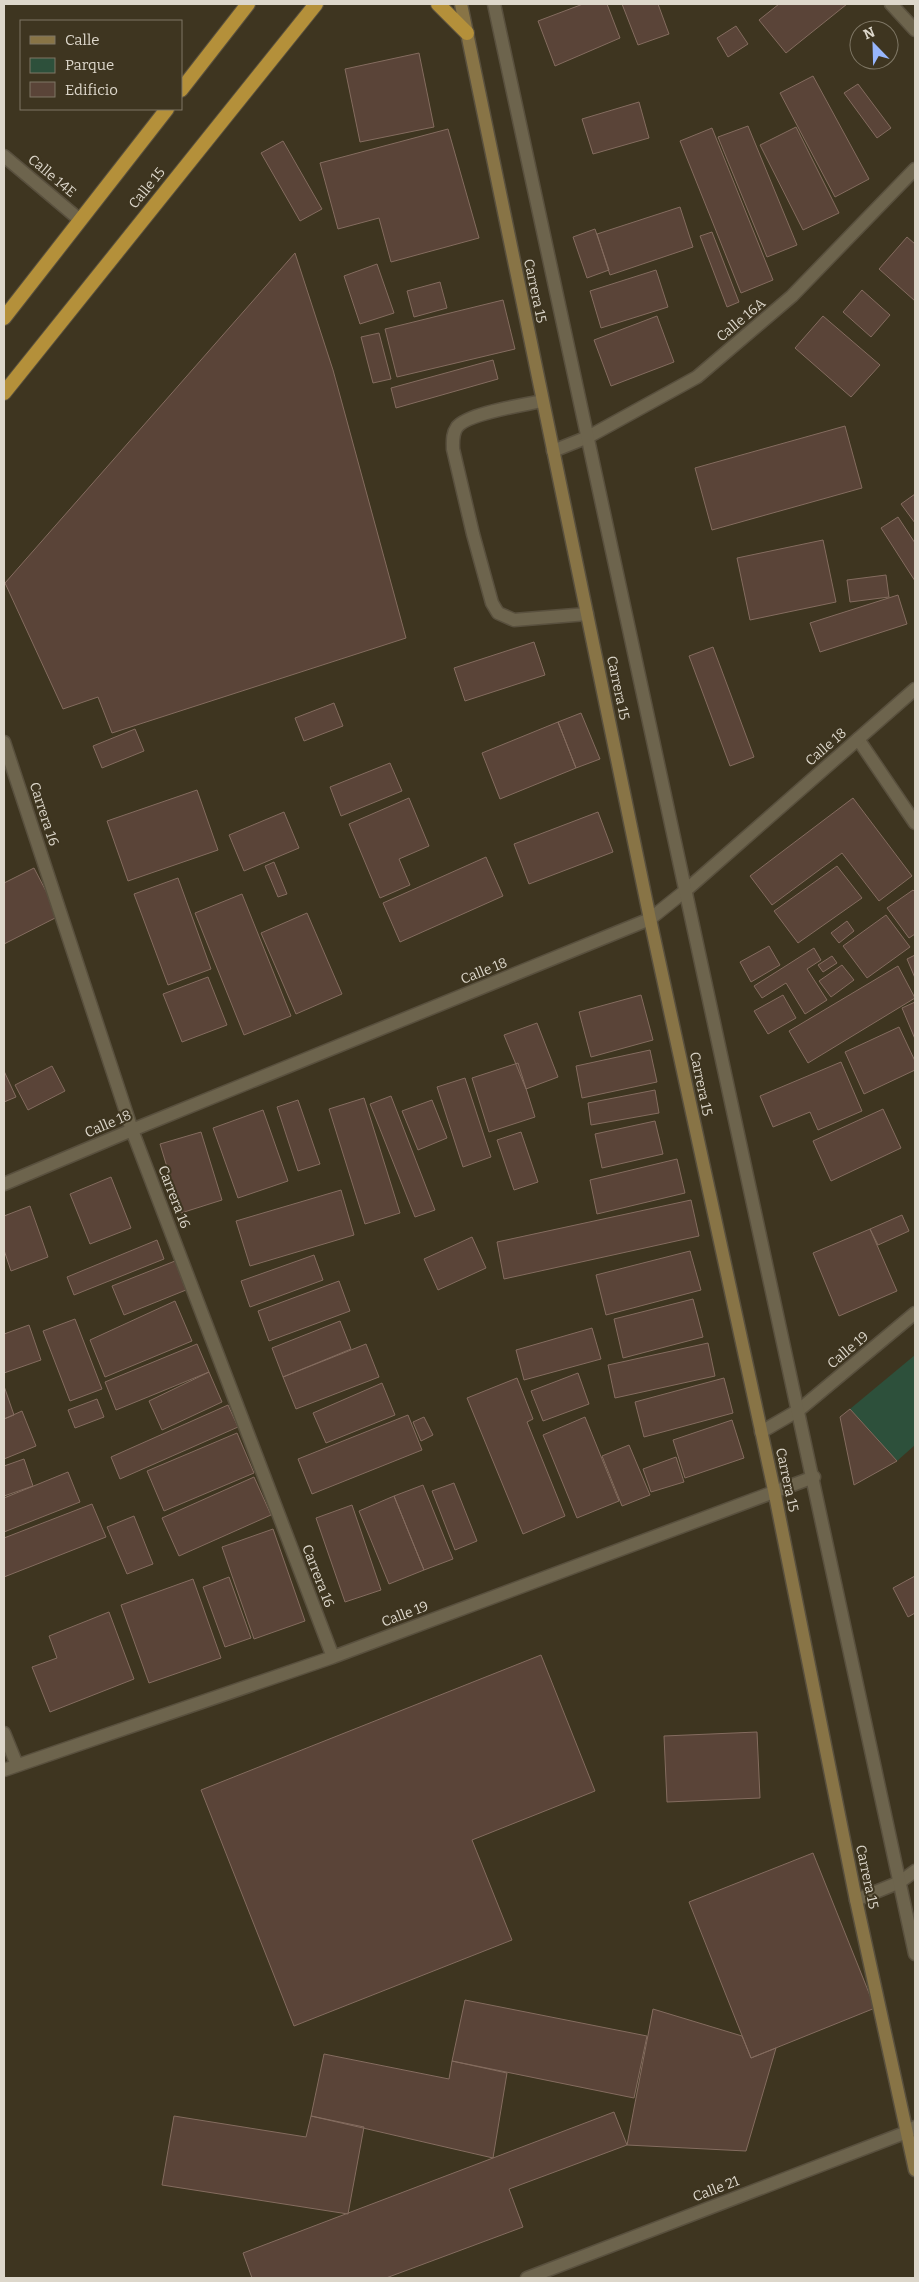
<svg xmlns="http://www.w3.org/2000/svg" width="919" height="2282" viewBox="0 0 919 2282" font-family="Bitter,serif">
<style>
.green{fill:#2d503b}
.building{fill:#5a4438;stroke:#846c5f}
.lines{fill:none;stroke-linecap:round;stroke-linejoin:round}
.service-casing{stroke:#59503e;stroke-width:15}
.minor-casing{stroke:#59503e;stroke-width:15}
.tertiary-casing{stroke:#59503e;stroke-width:15}
.secondary-casing{stroke:#59503e;stroke-width:15}
.trunk-casing{stroke:#59503e;stroke-width:16}
.service{stroke:#6d644d;stroke-width:12}
.minor{stroke:#6d644d;stroke-width:12}
.tertiary{stroke:#6d644d;stroke-width:12}
.secondary{stroke:#887446;stroke-width:12}
.trunk{stroke:#b4903a;stroke-width:14}
.labels{text-anchor:middle;dominant-baseline:central;stroke-width:4;stroke-linejoin:round;paint-order:stroke}
.street-label{font-size:14px;fill:#ddd7cb;stroke:#3e3520}
</style>
<rect width="100%" height="100%" fill="#3e3520"/>
<!-- green -->
<path class="green" d="M915,1355V1445L897,1461L850,1409Z"/>
<!-- building -->
<path class="building" d="M583,4H607L620,38L555,66L538,21Z
M622,4H658L669,34L638,45Z
M779,4H847L786,53L759,20Z
M736,26L748,44L728,57L717,38Z
M419,53L434,127L360,142L345,69Z
M813,76L869,179L835,197L780,93Z
M858,84L891,128L877,138L844,93Z
M639,102L649,138L593,154L582,119Z
M748,126L797,245L767,257L718,137Z
M796,127L839,213L803,230L760,145Z
M712,128L773,280L741,293L680,141Z
M448,129L479,238L391,262L379,218L338,229L320,163Z
M283,141L322,209L300,221L261,153Z
M680,207L693,247L610,275L597,234Z
M595,229L609,270L587,278L573,237Z
M712,232L739,302L727,307L700,236Z
M907,237L915,244V301L879,269Z
M295,253L333,370L406,638L112,733L98,697L63,709L5,583Z
M377,264L394,313L360,324L344,276Z
M656,270L668,307L601,328L590,291Z
M440,282L447,308L414,317L407,291Z
M862,290L890,315L871,337L843,312Z
M503,300L515,349L397,377L385,329Z
M657,316L674,362L611,386L594,340Z
M823,316L880,365L851,397L795,348Z
M379,333L391,379L373,383L361,337Z
M493,360L498,379L396,408L391,388Z
M845,426L862,488L712,530L695,468Z
M915,494V523L901,504Z
M898,517L915,543V581L881,528Z
M823,540L836,602L750,620L737,558Z
M886,575L889,597L850,602L847,580Z
M898,595L907,624L820,652L810,623Z
M534,642L545,675L465,701L454,668Z
M713,647L754,757L730,766L689,656Z
M334,703L343,726L304,741L295,718Z
M581,713L600,759L576,768L558,722Z
M558,722L576,768L500,799L482,753Z
M135,729L144,751L102,768L93,746Z
M390,763L402,791L341,816L330,787Z
M197,790L218,850L128,881L107,821Z
M409,798L429,846L399,859L410,885L380,898L349,824Z
M853,798L912,876L879,901L842,853L772,905L750,876Z
M284,812L299,848L244,871L229,835Z
M598,812L613,852L529,884L514,844Z
M486,857L503,896L400,942L383,903Z
M274,862L287,894L278,897L265,866Z
M837,866L862,898L798,943L774,911Z
M34,868L59,916L4,944V883Z
M178,878L211,969L168,985L134,894Z
M913,890L915,892V934L909,938L887,908Z
M242,894L291,1016L244,1035L195,913Z
M307,913L342,994L296,1014L261,933Z
M886,915L910,947L867,978L843,946Z
M847,921L854,931L839,943L831,933Z
M769,946L780,965L751,982L740,962Z
M814,948L821,960L807,969L827,1000L805,1014L786,983L762,998L754,986Z
M915,955V978L907,959Z
M832,956L837,963L823,972L818,965Z
M842,965L854,980L831,997L819,981Z
M898,966L915,998L808,1063L789,1031Z
M208,977L227,1025L182,1042L163,994Z
M641,995L653,1040L591,1057L579,1012Z
M783,995L796,1018L768,1034L754,1011Z
M915,1002V1039L902,1008Z
M537,1023L558,1077L526,1089L504,1035Z
M899,1027L915,1061V1070L864,1094L845,1052Z
M650,1050L657,1082L582,1098L576,1066Z
M841,1062L862,1111L818,1130L810,1112L773,1127L760,1096Z
M518,1063L535,1117L489,1132L472,1078Z
M52,1066L65,1091L28,1110L15,1085Z
M4,1071L16,1097L4,1102Z
M465,1078L491,1157L463,1167L437,1087Z
M655,1090L659,1113L591,1125L588,1103Z
M391,1096L435,1210L415,1217L370,1104Z
M364,1098L400,1213L365,1224L329,1109Z
M298,1100L320,1164L298,1171L277,1107Z
M432,1100L447,1138L418,1150L402,1111Z
M883,1109L901,1148L831,1181L813,1141Z
M263,1110L288,1181L238,1198L213,1128Z
M655,1121L663,1154L602,1168L595,1134Z
M201,1132L222,1200L181,1213L160,1144Z
M521,1132L538,1182L514,1190L497,1140Z
M677,1159L685,1193L597,1214L590,1180Z
M111,1177L131,1228L90,1244L70,1194Z
M341,1190L354,1235L250,1266L236,1221Z
M691,1200L699,1236L504,1279L497,1242Z
M30,1206L48,1257L11,1271L4,1250V1216Z
M902,1215L909,1231L878,1245L870,1229Z
M870,1229L897,1291L839,1316L813,1253Z
M472,1237L486,1268L438,1290L424,1259Z
M157,1240L164,1259L74,1295L67,1277Z
M690,1251L701,1290L606,1315L596,1275Z
M314,1255L323,1280L250,1307L241,1281Z
M175,1261L186,1290L124,1315L112,1286Z
M339,1281L350,1311L269,1341L258,1311Z
M693,1299L703,1337L623,1358L614,1319Z
M175,1301L192,1341L105,1377L90,1340Z
M75,1319L102,1389L70,1401L43,1331Z
M340,1321L351,1349L283,1377L272,1348Z
M29,1325L41,1360L4,1373V1334Z
M592,1328L601,1359L524,1380L516,1350Z
M708,1343L715,1376L615,1398L608,1365Z
M197,1344L209,1372L116,1410L105,1382Z
M366,1344L379,1377L296,1409L283,1377Z
M209,1372L222,1402L162,1430L149,1401Z
M578,1373L589,1404L543,1421L531,1391Z
M517,1378L533,1419L527,1422L565,1516L523,1534L467,1398Z
M724,1378L733,1413L644,1437L635,1402Z
M382,1383L395,1415L326,1443L313,1413Z
M4,1386L14,1415L4,1419Z
M97,1399L104,1417L75,1428L68,1410Z
M228,1405L238,1427L120,1479L111,1457Z
M850,1409L897,1461L854,1485L840,1417Z
M22,1411L36,1446L4,1459V1419Z
M408,1415L422,1450L312,1494L298,1459Z
M424,1417L433,1435L421,1441L413,1422Z
M585,1417L619,1501L577,1518L543,1435Z
M732,1420L744,1458L685,1478L673,1440Z
M237,1433L254,1473L164,1511L147,1471Z
M629,1445L650,1495L622,1506L602,1456Z
M676,1457L684,1482L651,1492L643,1469Z
M24,1459L33,1486L4,1496V1466Z
M68,1472L80,1502L4,1532V1498Z
M254,1477L271,1515L179,1556L162,1518Z
M454,1483L477,1541L455,1550L432,1491Z
M423,1485L453,1559L424,1570L394,1496Z
M394,1496L424,1570L389,1584L359,1511Z
M92,1504L106,1537L4,1577V1538Z
M352,1505L381,1590L345,1602L316,1518Z
M134,1516L153,1564L127,1574L107,1527Z
M273,1529L305,1621L254,1639L222,1547Z
M915,1576V1613L908,1617L893,1588Z
M229,1577L251,1638L225,1647L203,1587Z
M193,1579L221,1658L149,1683L121,1605Z
M109,1612L134,1679L50,1712L32,1667L57,1658L49,1636Z
M541,1655L595,1791L472,1840L512,1940L294,2026L201,1790Z
M757,1732L760,1798L667,1802L664,1736Z
M813,1853L875,2008L751,2058L689,1902Z
M465,2000L647,2036L634,2098L452,2061Z
M653,2009L742,2036L751,2058L776,2048L746,2151L627,2145Z
M324,2054L449,2079L452,2061L507,2073L493,2158L311,2116Z
M614,2112L627,2145L509,2189L523,2227L386,2278H252L243,2253Z
M174,2116L306,2137L311,2116L364,2127L348,2214L162,2185Z"/>
<g class="lines">
<defs>
<path id="service" d="M542,401C524,405 468,413 457,427C452,434 453,442 453,449L473,534L492,603L498,613L514,620L587,614
M858,739L915,823"/>
<path id="minor" d="M891,4L915,30
M4,156L80,220
M553,451L588,437L697,377L792,296L915,169
M4,742L132,1130L333,1657
M4,1184L132,1130L650,919L685,891L915,689
M761,1432L799,1410L915,1313
M4,1733L17,1765
M4,1770L333,1657L814,1477
M856,1900L900,1882L915,1871
M527,2278L907,2132L915,2127"/>
<path id="tertiary" d="M494,4L915,1954"/>
<path id="secondary" d="M461,4L650,919L774,1490L856,1900L915,2170"/>
<path id="trunk" d="M438,4L467,33
M181,90L248,4
M4,318L167,109
M4,393L316,4"/>
</defs>
<!-- service casing -->
<use href="#service" class="service-casing"/>
<!-- minor casing -->
<use href="#minor" class="minor-casing"/>
<!-- tertiary casing -->
<use href="#tertiary" class="tertiary-casing"/>
<!-- secondary casing -->
<use href="#secondary" class="secondary-casing"/>
<!-- trunk casing -->
<use href="#trunk" class="trunk-casing"/>
<!-- service -->
<use href="#service" class="service"/>
<!-- minor -->
<use href="#minor" class="minor"/>
<!-- tertiary -->
<use href="#tertiary" class="tertiary"/>
<!-- secondary -->
<use href="#secondary" class="secondary"/>
<!-- trunk -->
<use href="#trunk" class="trunk"/>
</g>
<g class="labels">
<!-- street labels -->
<g class="street-label">
<text transform="translate(52 176) rotate(40)">Calle 14E</text>
<text transform="translate(147 188) rotate(-51)">Calle 15</text>
<text transform="translate(535 291) rotate(78)">Carrera 15</text>
<text transform="translate(741 320) rotate(-40)">Calle 16A</text>
<text transform="translate(618 688) rotate(78)">Carrera 15</text>
<text transform="translate(826 747) rotate(-41)">Calle 18</text>
<text transform="translate(44 814) rotate(72)">Carrera 16</text>
<text transform="translate(484 971) rotate(-22)">Calle 18</text>
<text transform="translate(701 1084) rotate(78)">Carrera 15</text>
<text transform="translate(108 1124) rotate(-23)">Calle 18</text>
<text transform="translate(174 1197) rotate(69)">Carrera 16</text>
<text transform="translate(848 1350) rotate(-40)">Calle 19</text>
<text transform="translate(787 1480) rotate(78)">Carrera 15</text>
<text transform="translate(318 1576) rotate(69)">Carrera 16</text>
<text transform="translate(405 1614) rotate(-21)">Calle 19</text>
<text transform="translate(867 1877) rotate(78)">Carrera 15</text>
<text transform="translate(716 2189) rotate(-21)">Calle 21</text>
</g>
</g>
<!-- border -->
<rect width="919" height="2282" fill="none" stroke="#ddd7cb" stroke-width="10"/>
<!-- legend -->
<rect x="20" y="20" width="162" height="90" fill="#3e3520" stroke="#7e7664"/>
<rect x="30" y="36" width="25" height="8" fill="#887446" stroke="#7e7664"/>
<text x="65" y="45" font-size="15" fill="#ddd7cb">Calle</text>
<rect x="30" y="58" width="25" height="15" fill="#2d503b" stroke="#7e7664"/>
<text x="65" y="70" font-size="15" fill="#ddd7cb">Parque</text>
<rect x="30" y="82" width="25" height="15" fill="#5a4438" stroke="#7e7664"/>
<text x="65" y="95" font-size="15" fill="#ddd7cb">Edificio</text>
<!-- north arrow -->
<g transform="translate(874 45) rotate(337)"><circle r="24" fill="#3e3520" stroke="#7e7664"/>
<path d="M0-4L9 19L0 12L-9 19Z" fill="#97b6fd"/>
<text y="-8" font-size="14" font-weight="bold" text-anchor="middle" fill="#ddd7cb">N</text>
</g>
</svg>
